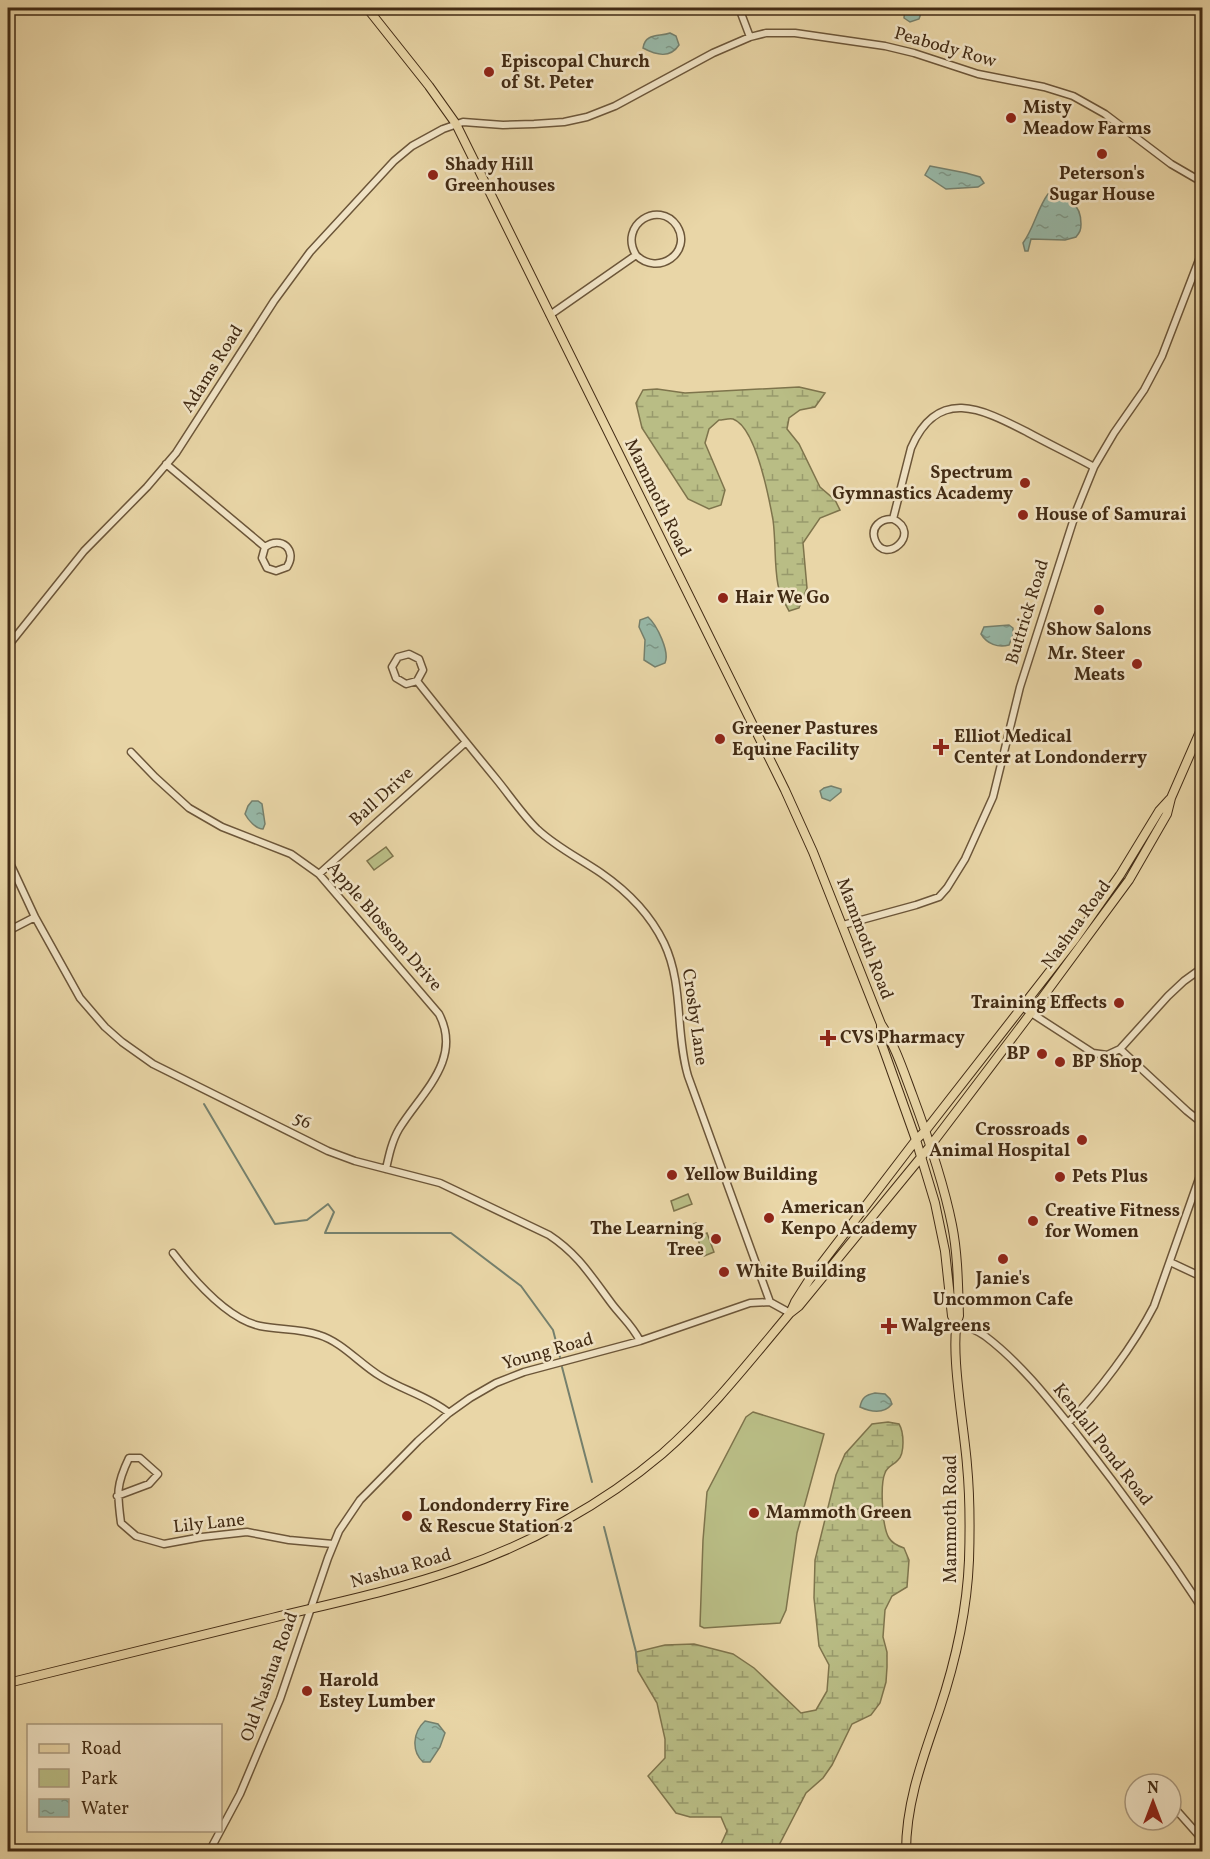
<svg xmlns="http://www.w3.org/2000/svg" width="1210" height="1859" viewBox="0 0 1210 1859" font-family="Vollkorn,serif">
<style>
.green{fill:#b9bd85;stroke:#7e744c;stroke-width:1.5}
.wetland{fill:url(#wetland-marsh);stroke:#7e744c;stroke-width:1.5}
.water{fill:url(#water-ripples);stroke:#75806d;stroke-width:1.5}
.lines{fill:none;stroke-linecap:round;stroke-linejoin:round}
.stream{stroke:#75806d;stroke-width:2}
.minor-casing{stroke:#6c5639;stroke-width:9}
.major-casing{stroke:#422b14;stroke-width:10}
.minor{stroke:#f1e4c6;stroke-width:6}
.major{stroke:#e9d6a7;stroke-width:8}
.poi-dot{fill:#8f2418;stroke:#f1e4c6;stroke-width:2}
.labels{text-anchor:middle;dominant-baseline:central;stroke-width:5;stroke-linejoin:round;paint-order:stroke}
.street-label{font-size:18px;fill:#422b14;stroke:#f1e4c6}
.poi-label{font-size:18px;font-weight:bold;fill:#422b14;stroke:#f1e4c6;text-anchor:start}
</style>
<defs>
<pattern id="wetland-marsh" width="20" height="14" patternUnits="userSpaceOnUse" patternTransform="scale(1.5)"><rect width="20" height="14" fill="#b9bd85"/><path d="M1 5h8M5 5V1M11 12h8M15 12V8" fill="none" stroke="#989a6c"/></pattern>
<pattern id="water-ripples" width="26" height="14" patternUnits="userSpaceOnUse" patternTransform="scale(1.5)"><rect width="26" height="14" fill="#97b9a9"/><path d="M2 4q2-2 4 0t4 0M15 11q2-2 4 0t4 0" fill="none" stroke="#7d9788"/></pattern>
</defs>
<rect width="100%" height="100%" fill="#e9d6a7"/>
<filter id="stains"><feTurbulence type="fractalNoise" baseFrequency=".00333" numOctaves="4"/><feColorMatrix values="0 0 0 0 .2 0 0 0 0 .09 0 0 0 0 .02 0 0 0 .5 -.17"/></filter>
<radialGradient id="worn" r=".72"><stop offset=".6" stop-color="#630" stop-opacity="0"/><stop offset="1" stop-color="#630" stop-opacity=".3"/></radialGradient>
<!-- green -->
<path class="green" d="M386,847L393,856L374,870L367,861Z
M688,1194L692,1204L674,1211L671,1201Z
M696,1223L699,1236L707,1233L714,1252L704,1256L697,1237L693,1238L688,1226Z
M753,1412L824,1434L797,1533L786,1610L780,1623L704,1628L700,1626L703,1540L707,1492L746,1417Z"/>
<!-- wetland -->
<path class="wetland" d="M799,387L825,393L815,407L800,410L789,418L787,429L799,444L820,487L835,500L840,510L820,518L803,543L807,588L799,608L789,611C784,602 780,595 778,585C774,564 776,542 773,520C769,498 756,427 733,419C729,418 723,420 719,420L709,429L705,443L725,490L721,505L709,509L688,499L642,428L636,403L643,390L657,389L685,393Z
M888,1422L899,1424C904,1432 905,1453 898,1460C894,1465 887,1466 885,1473C880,1484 882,1527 889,1538C892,1543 898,1546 904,1548L909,1560L907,1587L892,1596L885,1610L883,1637L887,1652V1667L886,1682L880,1703L871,1715L852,1724L832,1765L823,1778L806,1793L776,1851H718L727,1831L721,1817H690L676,1813L648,1776L665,1758V1739L657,1703L638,1671L636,1652L665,1645L694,1644L733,1654L754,1668L801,1713L816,1710L827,1691L829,1665L819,1646L814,1598L815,1560L836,1475L845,1454L872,1424Z"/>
<!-- water -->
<path class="water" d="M905,8H923L919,19L910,22L904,18Z
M670,33L676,36L679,45C670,59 656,55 643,48C645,33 659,37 670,33Z
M930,166L966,173L980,177L984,183L978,187L946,189L925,175Z
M1048,194C1067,197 1081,202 1081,224C1081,230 1080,232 1076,237L1065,240L1031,239L1028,251H1025L1023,243C1034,228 1037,209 1048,194Z
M648,617C657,625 670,652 665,663L655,667L644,660L645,640L639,627L640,620Z
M1009,625L1013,628V635L1009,645C998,648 987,644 981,634L984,627Z
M831,786L841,789V792L830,801L822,798L820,791L824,788Z
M252,801H258L262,804L265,824L263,829C256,829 248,820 245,814L248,806Z
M875,1393L885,1394L890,1399L892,1404C884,1414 871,1412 860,1407C862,1397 866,1395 875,1393Z
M425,1721L438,1724L445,1733L440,1747L430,1762H423C411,1751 413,1732 425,1721Z"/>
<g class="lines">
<!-- stream -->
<path class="stream" d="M204,1104L275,1224L307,1220L328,1204L334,1212L325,1233H451L521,1286L553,1330L560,1357
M562,1367L592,1482
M604,1527L636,1652L637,1663"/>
<defs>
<path id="minor" d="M739,8L750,37
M550,315L636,255C658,277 693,252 677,226C659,199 618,225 636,255
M166,464L265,547L262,558L267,568L276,571L287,567C298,550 281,535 265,547
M893,519C923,533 885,566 875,540C870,527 881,518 893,519L911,448C938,386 982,409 1027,432C1049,444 1072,455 1094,467
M8,646L84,551L147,487L176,453L274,301L310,252L394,161L412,146L443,129L463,122L503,125L534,124L564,122L587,117L615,106L713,53L750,37L766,33H795L885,46L914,53L978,74L1044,87L1073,96L1105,114L1171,164L1202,182
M417,681L406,684L396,678L392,667L398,657L409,654L419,659L423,670L417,681C443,714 470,747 497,780C510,796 522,814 537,829C556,847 579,858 601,873C627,891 650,914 664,943C684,985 675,1032 688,1076L770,1302
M131,752L155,777L189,808L222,827L291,854L319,874L439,1014C463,1060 421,1093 399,1129C392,1141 389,1155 386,1169
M8,859L35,917L80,998L105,1027L122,1042L153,1064L328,1151L355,1161L440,1183L549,1235C578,1254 591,1276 612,1304C621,1316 633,1326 640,1341
M319,874L466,742
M843,925L916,905L939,897L947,888L965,859L993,797L1020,687L1077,509L1094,467L1114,433L1144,390L1162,356L1202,252
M8,931L35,917
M1022,1007L1093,1053L1107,1055L1120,1049L1168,996L1184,981L1202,968
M1120,1049L1187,1111L1202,1123
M173,1253C193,1279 227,1319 260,1326C279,1330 300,1328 319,1335C342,1342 360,1364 380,1376C402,1390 428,1396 449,1413
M1170,1262L1202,1277
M956,1323C967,1326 976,1330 985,1336C1021,1363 1051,1402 1079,1437C1122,1492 1164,1550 1202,1608
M1068,1423C1098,1393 1134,1345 1154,1306L1202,1170
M117,1496L149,1484L158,1474L140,1458H129C116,1485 117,1493 121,1523L136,1536L164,1544L202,1537L247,1532L289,1540L333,1544
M1140,1784L1144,1782L1153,1784
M1171,1804L1202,1839
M209,1852L240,1794L280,1699L328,1558L339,1531L360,1500L418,1441L449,1413L470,1398L496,1383L524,1372L640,1341L750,1303L770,1302L790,1313"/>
<path id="major" d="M367,8L429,86L456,124L785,790L813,852L881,1024C895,1045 903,1070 912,1094C928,1137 943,1180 952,1225C958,1255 958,1286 959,1316C948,1341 965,1433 967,1465C970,1496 970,1528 969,1560C967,1611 955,1663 939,1711C923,1758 906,1802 906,1852
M881,1024V1042L916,1140L935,1203L945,1251L952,1316L956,1323
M791,1311L795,1302L809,1280L916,1140L926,1130L1075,939L1120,875L1159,811L1170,799
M8,1683C96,1662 184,1640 272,1618C334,1603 397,1590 457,1569C530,1544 603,1504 662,1454C710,1412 749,1362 790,1313L799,1306L931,1145L1031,1013L1129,880L1167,814L1171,798L1202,727"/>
</defs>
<!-- minor casing -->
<use href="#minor" class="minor-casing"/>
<!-- major casing -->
<use href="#major" class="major-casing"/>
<!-- minor -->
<use href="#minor" class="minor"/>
<!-- major -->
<use href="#major" class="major"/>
</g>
<!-- markers -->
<g class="poi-dot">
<circle cx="489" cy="72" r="6"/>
<circle cx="1011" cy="118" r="6"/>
<circle cx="1102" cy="154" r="6"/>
<circle cx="433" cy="175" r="6"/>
<circle cx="1025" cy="483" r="6"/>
<circle cx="1023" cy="515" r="6"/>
<circle cx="723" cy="598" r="6"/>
<circle cx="1099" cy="610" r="6"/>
<circle cx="1137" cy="664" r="6"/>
<circle cx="720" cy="739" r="6"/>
<path d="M938 738h6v6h6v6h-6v6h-6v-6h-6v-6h6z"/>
<circle cx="1119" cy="1003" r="6"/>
<path d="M825 1029h6v6h6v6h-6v6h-6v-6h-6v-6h6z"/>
<circle cx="1042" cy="1054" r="6"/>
<circle cx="1060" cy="1062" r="6"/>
<circle cx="1082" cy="1140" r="6"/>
<circle cx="672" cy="1175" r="6"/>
<circle cx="1060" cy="1177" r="6"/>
<circle cx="769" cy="1218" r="6"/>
<circle cx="1033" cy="1221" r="6"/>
<circle cx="716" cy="1239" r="6"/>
<circle cx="1003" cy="1259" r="6"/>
<circle cx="724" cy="1272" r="6"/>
<path d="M886 1317h6v6h6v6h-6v6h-6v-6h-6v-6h6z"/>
<circle cx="754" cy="1513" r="6"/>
<circle cx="407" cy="1516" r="6"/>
<circle cx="307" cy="1691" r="6"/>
</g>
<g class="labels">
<!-- street labels -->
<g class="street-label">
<text transform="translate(945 48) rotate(16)">Peabody Row</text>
<text transform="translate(213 369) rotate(-58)">Adams Road</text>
<text transform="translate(657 498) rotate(64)">Mammoth Road</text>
<text transform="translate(1028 612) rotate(-73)">Buttrick Road</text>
<text transform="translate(382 797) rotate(-42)">Ball Drive</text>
<text transform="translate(1077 925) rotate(-54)">Nashua Road</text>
<text transform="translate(384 927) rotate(49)">Apple Blossom Drive</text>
<text transform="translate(864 939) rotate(69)">Mammoth Road</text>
<text transform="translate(694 1017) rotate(82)">Crosby Lane</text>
<text transform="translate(302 1121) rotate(27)">56</text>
<text transform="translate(548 1352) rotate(-16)">Young Road</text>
<text transform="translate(1102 1445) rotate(52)">Kendall Pond Road</text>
<text transform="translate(951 1519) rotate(-90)">Mammoth Road</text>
<text transform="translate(209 1524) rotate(-6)">Lily Lane</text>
<text transform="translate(401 1569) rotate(-16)">Nashua Road</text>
<text transform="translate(270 1677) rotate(-70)">Old Nashua Road</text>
</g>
<!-- poi labels -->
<g class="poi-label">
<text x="501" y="62">Episcopal Church<tspan x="501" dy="21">of St. Peter</tspan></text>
<text x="1023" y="108">Misty<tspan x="1023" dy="21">Meadow Farms</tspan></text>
<text x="445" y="165">Shady Hill<tspan x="445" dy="21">Greenhouses</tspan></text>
<text x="1102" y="174" text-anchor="middle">Peterson's<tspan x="1102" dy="21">Sugar House</tspan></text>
<text x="1013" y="473" text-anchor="end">Spectrum<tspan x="1013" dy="21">Gymnastics Academy</tspan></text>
<text x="1035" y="515">House of Samurai</text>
<text x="735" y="598">Hair We Go</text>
<text x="1099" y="630" text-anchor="middle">Show Salons</text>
<text x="1125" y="654" text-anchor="end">Mr. Steer<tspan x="1125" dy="21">Meats</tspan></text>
<text x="732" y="729">Greener Pastures<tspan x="732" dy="21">Equine Facility</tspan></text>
<text x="954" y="737">Elliot Medical<tspan x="954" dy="21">Center at Londonderry</tspan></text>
<text x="1107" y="1003" text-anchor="end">Training Effects</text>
<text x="840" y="1038">CVS Pharmacy</text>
<text x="1030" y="1054" text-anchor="end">BP</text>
<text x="1072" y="1062">BP Shop</text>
<text x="1070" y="1130" text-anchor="end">Crossroads<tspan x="1070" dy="21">Animal Hospital</tspan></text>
<text x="684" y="1175">Yellow Building</text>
<text x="1072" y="1177">Pets Plus</text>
<text x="781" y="1208">American<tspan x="781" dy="21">Kenpo Academy</tspan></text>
<text x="1045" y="1211">Creative Fitness<tspan x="1045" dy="21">for Women</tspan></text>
<text x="704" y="1229" text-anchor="end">The Learning<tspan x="704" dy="21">Tree</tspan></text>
<text x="736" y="1272">White Building</text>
<text x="1003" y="1279" text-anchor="middle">Janie's<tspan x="1003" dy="21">Uncommon Cafe</tspan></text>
<text x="901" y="1326">Walgreens</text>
<text x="419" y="1506">Londonderry Fire<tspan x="419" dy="21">&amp; Rescue Station 2</tspan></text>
<text x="766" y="1513">Mammoth Green</text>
<text x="319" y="1681">Harold<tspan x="319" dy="21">Estey Lumber</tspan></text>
</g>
</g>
<!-- margin -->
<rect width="1210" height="1859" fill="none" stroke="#e9d6a7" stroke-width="30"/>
<rect x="9" y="9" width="1192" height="1841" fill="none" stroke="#422b14" stroke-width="3"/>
<rect x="15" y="15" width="1180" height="1829" fill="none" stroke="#422b14" stroke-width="1.5"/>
<!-- legend -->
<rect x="27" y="1724" width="195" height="108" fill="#f1e4c6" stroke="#ab9a7f" stroke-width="1.5"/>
<rect x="39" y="1744" width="30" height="9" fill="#e9d6a7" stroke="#ab9a7f" stroke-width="1.5"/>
<text x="81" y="1754" font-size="18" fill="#422b14">Road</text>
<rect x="39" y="1769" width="30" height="18" fill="#b9bd85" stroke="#ab9a7f" stroke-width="1.5"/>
<text x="81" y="1784" font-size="18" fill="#422b14">Park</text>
<rect x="39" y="1799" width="30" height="18" fill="url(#water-ripples)" stroke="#ab9a7f" stroke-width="1.5"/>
<text x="81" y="1814" font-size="18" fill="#422b14">Water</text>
<!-- north arrow -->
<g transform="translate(1153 1802)"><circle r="28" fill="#f1e4c6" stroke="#ab9a7f" stroke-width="1.5"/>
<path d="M0-4.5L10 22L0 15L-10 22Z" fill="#8f2418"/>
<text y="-9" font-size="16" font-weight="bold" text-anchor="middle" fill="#422b14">N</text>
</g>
<rect width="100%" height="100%" filter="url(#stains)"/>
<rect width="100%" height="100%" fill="url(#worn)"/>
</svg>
